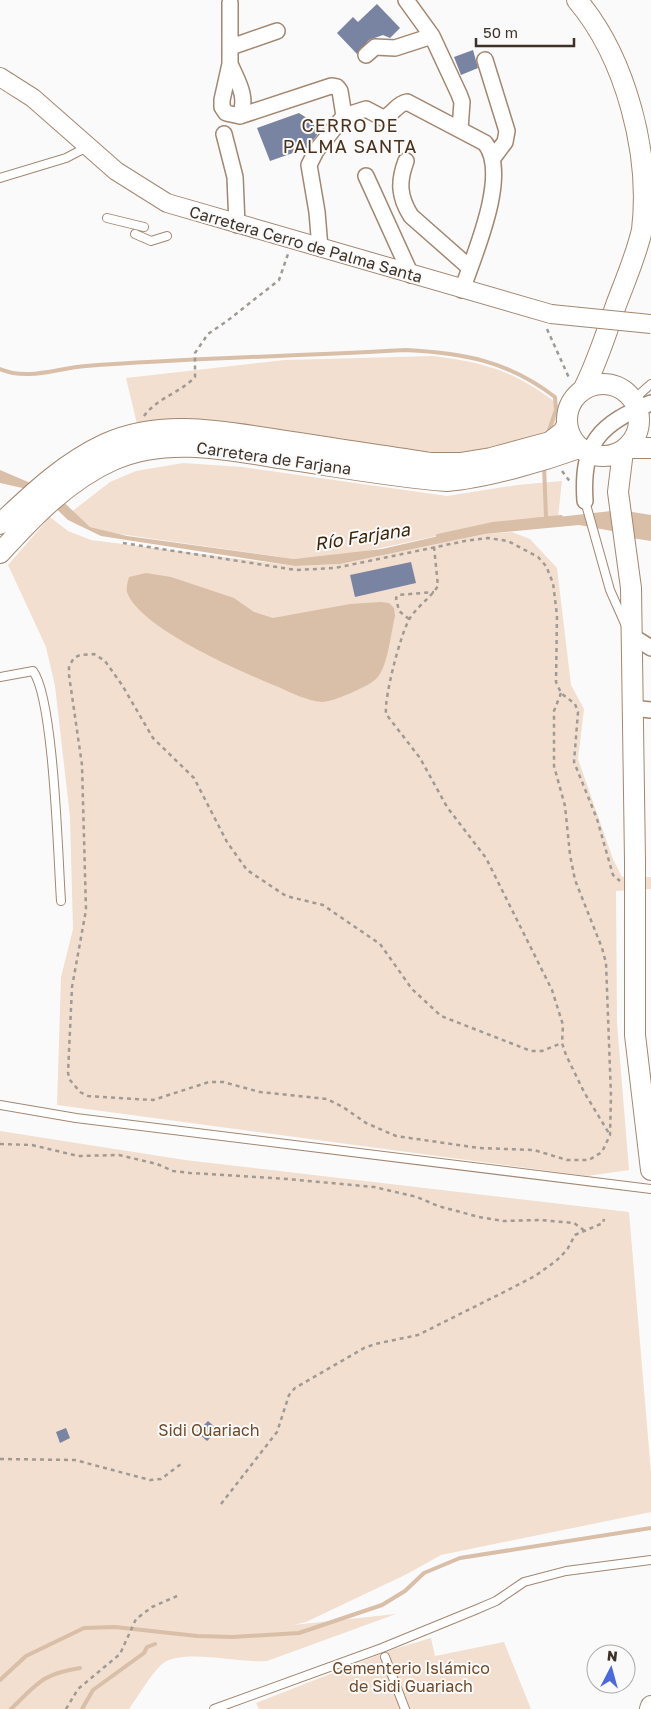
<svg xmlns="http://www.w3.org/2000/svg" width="651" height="1709" viewBox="0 0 651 1709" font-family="'Golos Text',sans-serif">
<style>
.green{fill:#f2dfcf}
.water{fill:#d9bea8}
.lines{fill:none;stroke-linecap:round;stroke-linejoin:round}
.stream{stroke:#d9bea8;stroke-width:4}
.building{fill:#7983a2}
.service-casing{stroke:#a38770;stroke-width:10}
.minor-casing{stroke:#a38770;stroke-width:18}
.tertiary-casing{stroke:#a38770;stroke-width:20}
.secondary-casing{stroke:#a38770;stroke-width:22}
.path{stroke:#a09a95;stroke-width:2.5;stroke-dasharray:4 4;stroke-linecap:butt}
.service{stroke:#fff;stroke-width:8}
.minor{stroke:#fff;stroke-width:15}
.tertiary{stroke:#fff;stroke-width:18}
.secondary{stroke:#fff;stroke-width:20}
.tertiary-bridge-casing{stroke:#a38770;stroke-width:20;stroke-linecap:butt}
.secondary-bridge-casing{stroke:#a38770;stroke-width:22;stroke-linecap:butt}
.tertiary-bridge{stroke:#fff;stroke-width:18}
.secondary-bridge{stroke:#fff;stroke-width:20}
.labels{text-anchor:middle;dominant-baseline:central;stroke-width:4;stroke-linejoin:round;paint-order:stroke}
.street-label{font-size:16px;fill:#3e3228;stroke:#fafafa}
.park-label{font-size:16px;fill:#704927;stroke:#fafafa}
.neighbourhood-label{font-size:18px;letter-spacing:1px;fill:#4a321d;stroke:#fafafa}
.water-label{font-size:18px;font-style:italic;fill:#3f2307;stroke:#fafafa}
</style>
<rect width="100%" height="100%" fill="#fafafa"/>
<!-- green -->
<path class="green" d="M433,356C487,363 515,371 559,405V423L548,441L461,457L195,424H137L126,378L285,360Z
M183,463L242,467L447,496L517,485L562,481L558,517L493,524L343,556L294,559L112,533L90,527L70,513L110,482L136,471Z
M50,517L68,531L91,540L295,566L340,564L485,534L512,532L530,539L557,568L571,685L584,709L578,759L613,859L622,877H651V889L616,891L617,1023L629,1170L587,1176L57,1105L61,977L73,929L70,817L55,686L46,647L8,565Z
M0,1131L185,1160L629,1212L651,1473V1512L441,1555L407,1574L306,1622L293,1625L396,1614L267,1661C241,1664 180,1647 161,1665C149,1677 139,1695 129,1709H0Z
M431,1638L435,1656L504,1642L531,1709H259L256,1703L394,1649Z"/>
<!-- water -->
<path class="water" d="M0,470L54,493L90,527L127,536L294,559L382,549L478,527L558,517L620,510L651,515V541L625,537L612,531L579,525L485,534L340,564L295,566L101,536L68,520L46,499L27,489L0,483Z
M146,573L171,577L234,598L254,612L273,618L350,604L381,602L389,603L394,608L395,616C391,632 388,666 377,678C370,686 333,702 322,702C307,701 290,692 276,686C242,672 139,628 127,592C126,587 128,581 129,577Z"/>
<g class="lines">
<!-- stream -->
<path class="stream" d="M0,369C28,381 57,368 86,366C193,358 300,356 406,350C464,353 508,361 555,397L556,410L548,433
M544,465L546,518
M438,536L493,524L561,517
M0,1680L26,1656L84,1628L115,1627L197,1636L233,1637L299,1633L382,1605L405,1591L424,1573L460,1558L651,1528
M11,1709C38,1683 42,1674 80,1668
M82,1709L93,1690L144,1653L147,1647L155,1644"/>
</g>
<!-- building -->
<path class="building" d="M377,4L400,28L390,38L383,35L369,40L357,54L337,33L353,17L358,22Z
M473,50L478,68L461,75L454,57Z
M299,113L313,122L317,135L307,148L270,161L257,128Z
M411,562L416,583L355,597L350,575Z
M208,1421L218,1430L207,1441L197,1432Z
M66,1428L70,1438L60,1443L56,1432Z"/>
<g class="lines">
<defs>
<path id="service" d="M0,178L66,158L87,147
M107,218L144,227
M135,234L151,241L167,236
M633,400L651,384
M585,501L610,590L626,626
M0,677L33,671C54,699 58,858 61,901
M0,1105L76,1118L651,1189
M385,1657L405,1709
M214,1709L382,1648L475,1610L496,1601L524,1582L566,1571L651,1560"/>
<path id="minor" d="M406,0L432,36L459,94L462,102L460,129
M230,3V64L222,100V107L226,113L240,116L331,86L337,87L340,91L344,116
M231,47L277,31
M366,55L375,47L395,48L432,36
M485,60L507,131L505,142L493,158
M230,64C238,82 248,97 240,116
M224,134L235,177L237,225
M406,161C398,182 399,197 411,216L470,268
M366,176L411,275
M320,248L317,212L309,165L316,151L344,116L366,109L383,118C393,115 396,104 407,102L485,143C510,174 474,255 462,290
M585,501C581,442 600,424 651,403
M632,636L651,648
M632,708L651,710"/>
<path id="tertiary" d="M0,77L33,98L116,171L167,203L551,314"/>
<path id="secondary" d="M577,0C626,58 651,154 642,230C636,256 625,281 616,305C606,334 597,363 583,390
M567 420a36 36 0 1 1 72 0a36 36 0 1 1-72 0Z
M626,448H651
M623,451L618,492L631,588L635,861
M0,524C32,494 64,463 105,444C166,416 235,434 299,443C342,450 386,456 430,463H460L491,458L550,442L563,432L567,425
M0,553C33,517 68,480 113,460C168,436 229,450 285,459C339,467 393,477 447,481C485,478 543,461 579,448
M635,906V1035L651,1170
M650,1709L651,1706"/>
</defs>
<!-- service casing -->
<use href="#service" class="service-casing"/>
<!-- minor casing -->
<use href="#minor" class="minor-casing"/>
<!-- tertiary casing -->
<use href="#tertiary" class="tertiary-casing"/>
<!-- secondary casing -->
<use href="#secondary" class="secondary-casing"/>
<!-- path -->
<path class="path" d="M547,329L570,380
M561,411L568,395
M144,416C157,398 180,393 195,377V353L208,334L227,321L279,280L288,254
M562,471L571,483
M123,543L296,570L335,568L465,541L488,538L508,541L538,557L546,566L553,583L557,615L556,682L561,693L575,704L578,712L574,762L597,819L613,875L620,881
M434,547L438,586C430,598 418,606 410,618C401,632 384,697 386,714L420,758L447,807L486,858L552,990L563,1025L562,1043L566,1055L584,1092L610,1135
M409,619L399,611L396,598L398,595L434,592
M561,693L554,711V766L565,806L570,855L575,880L602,948L606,963L611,1096L610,1135L602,1152L589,1160H567L534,1150L479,1148L396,1136L366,1123L343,1107L327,1099L260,1092L223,1082H209L153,1100L88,1096L80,1092L70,1080L68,1073L72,987L86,910L82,765L69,675V666L74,658L80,655L94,654L105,661L122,685L153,738L194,778L227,842L247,870L286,896L323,905L380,944L412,989L441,1016L531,1051H542L562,1043
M0,1144L32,1145L78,1156L119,1155L157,1164L173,1171L190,1173L287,1179L374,1187L417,1197L438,1206L479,1217L503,1221L540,1220L574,1223L585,1231
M0,1459L75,1460L150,1480L161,1479L181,1464
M221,1504L277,1432L289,1395L295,1388L364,1348L375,1344L418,1335L506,1291L535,1276L556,1261L567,1250L575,1235L603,1223L604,1219
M66,1709L78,1689L120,1654L136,1619L152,1607L177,1596"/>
<!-- service -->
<use href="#service" class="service"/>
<!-- minor -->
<use href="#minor" class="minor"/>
<!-- tertiary -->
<use href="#tertiary" class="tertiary"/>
<!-- secondary -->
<use href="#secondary" class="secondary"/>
<defs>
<path id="tertiary-bridge" d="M551,314L651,324"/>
<path id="secondary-bridge" d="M635,861V906"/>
</defs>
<!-- tertiary-bridge casing -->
<use href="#tertiary-bridge" class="tertiary-bridge-casing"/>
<!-- secondary-bridge casing -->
<use href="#secondary-bridge" class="secondary-bridge-casing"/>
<!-- tertiary-bridge -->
<use href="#tertiary-bridge" class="tertiary-bridge"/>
<!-- secondary-bridge -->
<use href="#secondary-bridge" class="secondary-bridge"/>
</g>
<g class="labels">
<!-- street labels -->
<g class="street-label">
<text transform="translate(306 244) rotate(16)">Carretera Cerro de Palma Santa</text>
<text transform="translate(274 458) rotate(8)">Carretera de Farjana</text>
</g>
<!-- park labels -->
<g class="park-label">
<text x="209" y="1430">Sidi Ouariach</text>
<text x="411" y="1668">Cementerio Islámico<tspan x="411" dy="18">de Sidi Guariach</tspan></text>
</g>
<!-- neighbourhood labels -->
<g class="neighbourhood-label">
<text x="350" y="125">CERRO DE<tspan x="350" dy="21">PALMA SANTA</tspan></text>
</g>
<!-- water labels -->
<g class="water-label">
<text transform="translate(362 536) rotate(-9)">Río Farjana</text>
</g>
</g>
<!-- north arrow -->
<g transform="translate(611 1669) rotate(6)"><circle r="24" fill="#fafafa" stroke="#afaaa6"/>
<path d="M0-4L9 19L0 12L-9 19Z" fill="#4c68dd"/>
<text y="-8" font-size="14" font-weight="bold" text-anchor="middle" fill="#3e3228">N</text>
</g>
<!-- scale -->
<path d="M476 38v8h98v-8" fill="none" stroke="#3e3228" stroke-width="2.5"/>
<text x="483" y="38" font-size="15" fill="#3e3228" stroke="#fafafa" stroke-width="4" paint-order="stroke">50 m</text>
</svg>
